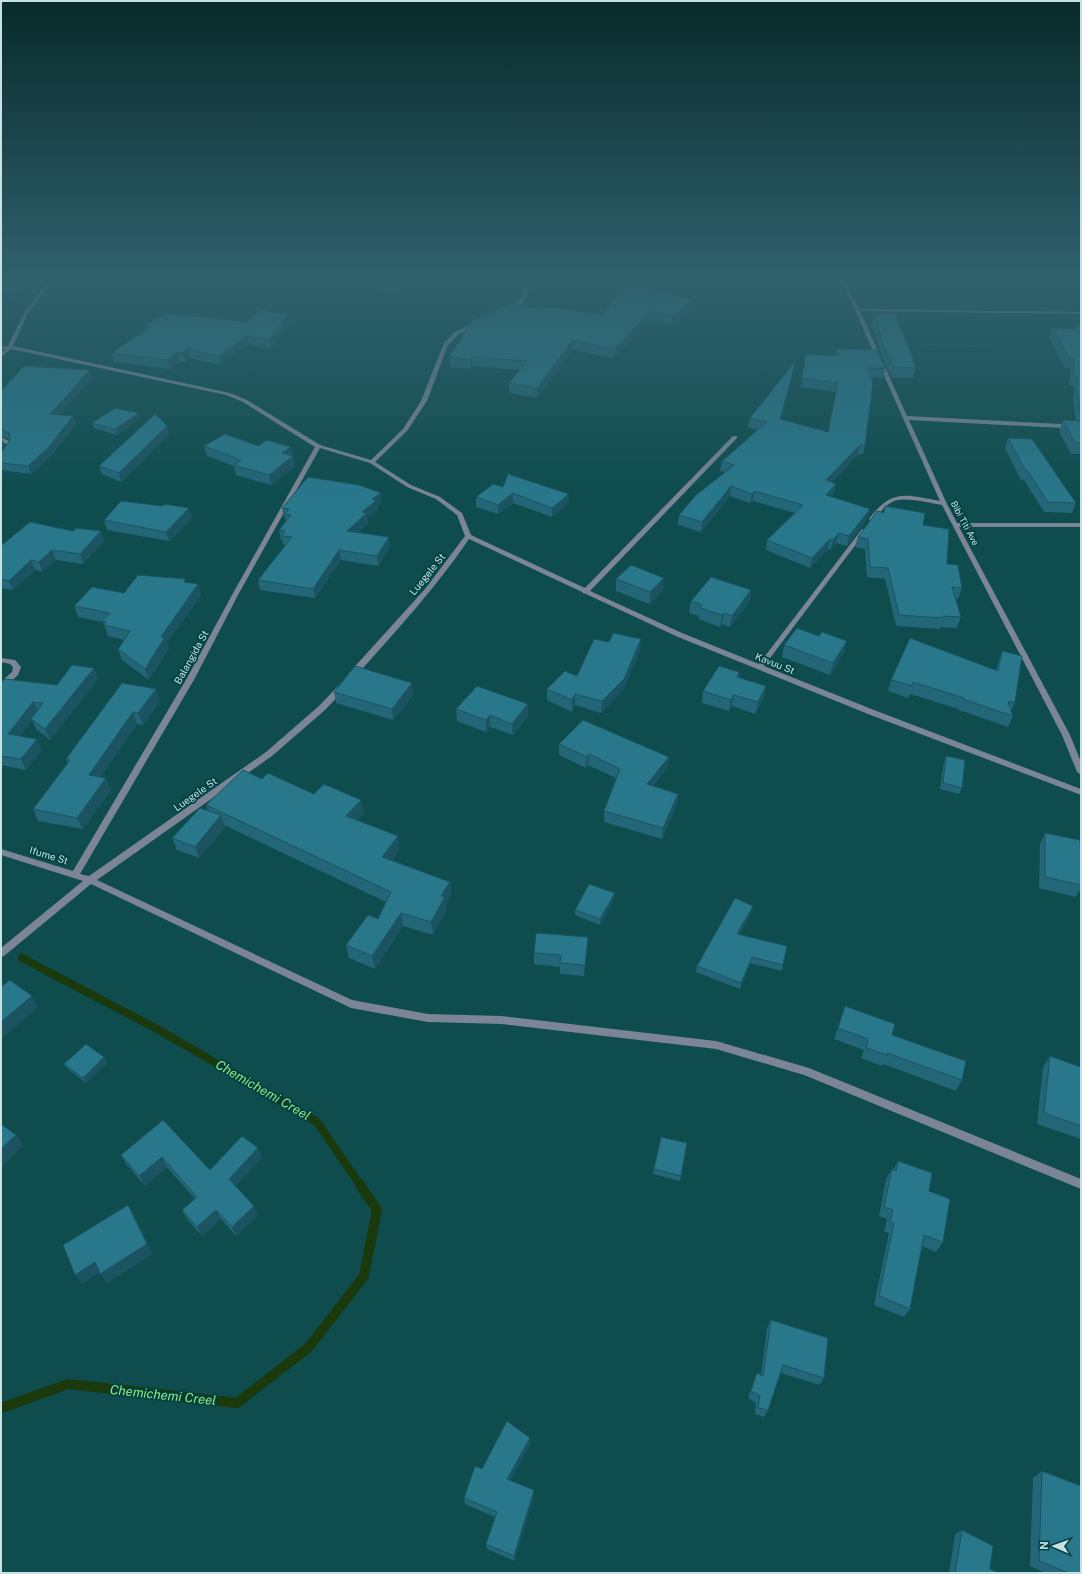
<svg xmlns="http://www.w3.org/2000/svg" width="1082" height="1574" viewBox="0 0 1082 1574" font-family="'Public Sans',sans-serif">
<style>
.lines{fill:none;stroke-linecap:round;stroke-linejoin:round}
.stream-far1{stroke:#1a3a0d;stroke-width:8}
.stream{stroke:#1a3a0d;stroke-width:10}
.path{stroke:#689596;stroke-width:1.5;stroke-dasharray:0.5 2;stroke-linecap:butt}
.minor{fill:#7b8595;fill-rule:evenodd}
.wall{fill:#226678}
.shaded-wall{fill:#1c5361}
.building{fill:#28778b;stroke:#1c5361}
.labels{text-anchor:middle;dominant-baseline:central;stroke-width:3.5;stroke-linejoin:round;paint-order:stroke}
.far-street-label{font-size:9px;fill:#c6e2e3;stroke:#004143}
.street-label{font-size:10px;fill:#c6e2e3;stroke:#004143}
.near-water-label{font-size:13px;font-style:italic;fill:#95e678;stroke:#004143}
</style>
<rect width="100%" height="100%" fill="#0e4c4d"/>
<g class="lines">
<!-- stream-far1 -->
<path class="stream-far1" d="M22,958L159,1030L317,1122L361,1186"/>
<!-- stream -->
<path class="stream" d="M1,1408L68,1384L237,1403L309,1347L364,1276L377,1210L360,1185"/>
<!-- path -->
<path class="path" d="M904,344L991,346"/>
<!-- minor -->
<path class="minor" d="M52,277H56L28,313L13,346L230,393L247,400L320,445L371,460L403,429L421,401L444,343L455,332L476,322H480V324L459,334L448,345L427,401L407,431L375,462L411,485L440,497L462,513L471,535L585,588L733,436H737V438L590,591L682,633L759,664L862,529H866V531L764,666L874,710L1081,789V795L868,714L678,637L586,594L583,593L582,592L469,539C435,589 395,632 355,677H349L348,675L349,673L425,589L465,536L457,515L436,499L407,487L370,463L320,448L238,595L195,678L80,874L89,876L266,752L319,706L338,686H344L345,688L344,690L325,710L272,756L97,880L352,1000L428,1014L502,1016L716,1041L809,1068L1081,1179V1189L804,1075L716,1049L502,1024L428,1022L351,1008L91,884L4,956L1,957V948L83,881L1,855V849L73,871L187,678L232,595L315,447L243,402L226,395L11,349L1,357V353L5,349H1V347L8,346L24,313Z
M527,277H531C529,290 525,311 507,311V309C523,301 524,293 527,277Z
M840,277H844L859,309L1081,312V314L860,311L907,416L1081,425V429L909,420L947,504L957,523H1081V527H959L1070,735L1081,762V775L1077,772L1062,735L942,505C928,503 904,496 892,502C884,506 879,514 874,520H870L869,519C892,488 906,495 940,501Z
M1,437L11,442L12,448L3,460L1,461C1,453 6,451 6,444L1,441Z
M1,658L15,660L21,667L18,675L4,688H1V682L12,672L13,667L10,664L1,662Z"/>
</g>
<!-- wall -->
<path class="wall" d="M405,277L397,291L378,289V281Z
M471,277H494L491,283H472Z
M544,277H571L570,284H544Z
M693,300L692,309L672,326L650,320L613,358L573,350L537,398L510,393L509,383L520,370L473,366L471,369L450,367L449,357L602,315Z
M874,314L916,368L913,378H892L883,359L871,324Z
M247,322L290,323L270,349L249,345L221,365L189,358L185,362L179,361L170,369L114,362L112,353L145,331L144,326Z
M1078,322L1081,328V454H1071L1059,431L1063,420L1076,421L1073,400L1074,386L1069,385L1071,369L1065,368L1049,338L1053,328L1075,329Z
M836,349L885,368L883,378L871,377L865,445L863,454H858L832,482L834,494L831,497L870,509L867,519L847,546L836,543L830,550L828,549L810,568L766,550L767,540L795,513L753,501L750,503L730,496L701,532L678,525L679,515L725,472L720,471L722,461L758,430L748,428L750,418L794,369L781,419L828,432L836,392L801,387L806,354L835,356Z
M92,378L59,415L76,424L51,456L31,474L1,470V436L4,445L2,451L10,440L1,436V391Z
M139,413L140,418L117,435L94,428L92,423Z
M167,426L169,434L121,482L102,474L99,466Z
M1008,438L1076,503L1072,513L1044,512L1024,480H1021L1005,448Z
M204,446L291,447L295,466L271,485L236,475L234,466L207,456Z
M503,487L569,503L552,517L513,503L498,514L476,507V497Z
M382,502L377,506L378,510L367,518L368,523L357,533L389,537L390,547L378,566L341,560L315,598L260,590L258,580L286,545H284L282,540H281L279,530L286,522L285,517H284L282,508Z
M885,506L923,525L962,588L958,599L955,598L961,617L957,628L940,627V629L896,626L885,579L867,577L865,549L855,547L858,537L883,513Z
M189,508L192,518L169,541L107,530L104,520Z
M73,531H101L104,541L83,564L56,560L42,572L35,570L13,590L1,588V544H3Z
M616,579L663,590L649,604L616,591Z
M187,583L198,584L201,595L167,643L169,648L149,680L122,660L118,649L124,640L108,636L103,622L78,617L74,606L124,593Z
M751,590L750,602L730,627L722,624L720,627L698,619L699,616L689,613L691,601Z
M784,645L844,653L830,675L782,657Z
M640,651L623,690L601,713L575,705L572,712L547,700V689L577,676Z
M1002,651L1015,702L1011,711L1013,716L1008,727L959,710V709L910,694L908,698L888,691L891,680L996,670L998,663Z
M94,668L98,679L50,740L36,729L32,720L20,736L42,750L26,770L1,765V683L57,685Z
M739,672V677L766,686L764,697L755,714L732,706L729,711L702,703L703,691Z
M122,683L160,701L143,725L137,724L100,777L106,778L111,790L83,829L38,821L33,809L68,764L66,759Z
M334,692L413,695L393,720L336,703Z
M456,709L528,716L513,735L490,727L486,732L457,721Z
M559,744L669,757L667,768L653,786L678,794L677,805L662,839L604,822V811L616,778L588,765L586,768L559,755Z
M946,756L962,788L959,794L940,789L944,762Z
M314,794L361,800L364,813L357,820L398,836L399,850L392,860L450,882L451,895L446,904V910L433,935L403,926L375,969L349,958L346,945L378,919L386,902L224,825L225,827L199,858L177,850L172,838L208,811L206,805Z
M1045,833L1081,863V888L1076,897L1039,888L1040,844Z
M614,899L600,925L575,915V910Z
M753,906L752,912L739,935L783,965L782,971L750,963L740,989L696,972L697,966Z
M588,937L584,976L560,974V967L534,964V953Z
M845,1006L962,1080L956,1091L883,1064L882,1066L861,1058L864,1050L834,1039Z
M1050,1056L1081,1067V1139L1037,1124L1043,1067Z
M104,1057L107,1063L86,1083L68,1069L64,1064Z
M163,1120L210,1170L258,1148L262,1158L235,1186L258,1215L236,1236L221,1219L202,1236L187,1219L182,1210L195,1199L167,1167L145,1186L126,1164L121,1155Z
M661,1137L687,1143L680,1181L653,1174Z
M898,1161L929,1191L943,1242L936,1252L922,1246L910,1309L904,1317L874,1305L889,1233L884,1231L887,1219L879,1216L886,1179L892,1169L893,1170Z
M771,1320L824,1378L820,1385L781,1373L768,1410L764,1417L755,1414L756,1403L748,1398L754,1380L757,1373L761,1374L767,1328Z
M530,1438V1444L510,1481L534,1490V1496L514,1561L487,1549L486,1544L495,1517L465,1504L464,1498L482,1469Z
M1042,1471L1081,1573H1046L1030,1566L1033,1478Z
M962,1530L990,1569L999,1573H949L955,1534Z"/>
<!-- shaded-wall -->
<path class="shaded-wall" d="M4,277H19L3,287L1,279Z
M400,277H405L397,291L396,283Z
M491,277H494L491,283Z
M17,281L20,289L15,292L16,295L1,307V297L12,285Z
M693,300L692,309L672,326V317Z
M651,311L650,320L613,358L614,349Z
M289,314L290,323L270,349L269,340Z
M247,336L249,345L221,365L219,356Z
M573,340V350L537,398V388Z
M187,349L189,358L185,362L183,353Z
M177,352L179,361L170,369L168,360Z
M472,357L473,366L471,369V360Z
M796,360L794,369L778,428L780,419Z
M90,370L92,378L53,422L50,414Z
M139,413L140,418L117,435L115,429Z
M73,416L76,424L51,456L31,474L28,466Z
M167,426L169,434L121,482L119,473Z
M1,437L4,445L1,454Z
M860,445L858,454L824,490L826,480Z
M291,447L295,466L271,485L269,475L282,453Z
M836,484L834,494L824,505L826,495Z
M731,486L730,496L701,532L702,522Z
M755,491L753,501L750,503L752,494Z
M381,493L382,502L377,506L378,510L367,518L368,523L348,540L347,531L372,499Z
M513,493V503L498,514V505Z
M569,494V503L552,517V508Z
M189,508L192,518L169,541L166,532Z
M870,509L867,519L847,546L849,536Z
M101,531L104,541L83,564L80,554Z
M839,533L836,543L830,550L833,540Z
M389,537L390,547L378,566L377,556Z
M830,539L828,549L810,568L812,558Z
M52,550L56,560L42,572L39,562Z
M339,550L341,560L315,598L313,589Z
M31,560L35,570L13,590L9,581Z
M664,578L663,590L649,604L650,592Z
M198,584L201,595L167,643L169,648L149,680L145,669L161,637Z
M751,590L750,602L730,627L732,616Z
M724,613L722,624L720,627L722,615Z
M641,639L640,651L623,690L601,713L602,701Z
M847,641L844,653L830,675L833,663Z
M94,668L98,679L50,740L45,729Z
M412,683L413,695L393,720L392,709Z
M766,686L764,697L755,714L758,702Z
M156,689L160,701L143,725L138,713Z
M575,694V705L572,712V700Z
M734,695L732,706L729,711L731,700Z
M33,702L38,712L31,719L32,720L13,745L8,734Z
M528,704V716L513,735L512,724Z
M133,712L137,724L94,787L89,775Z
M490,715V727L486,732V720Z
M37,739L42,750L26,770L21,759Z
M589,754L588,765L586,768L587,757Z
M669,757L667,768L646,795L647,784Z
M106,778L111,790L83,829L77,818Z
M678,794L677,805L662,839L663,828Z
M361,800L364,813L348,829L346,816Z
M221,815L225,827L199,858L195,847Z
M398,836L399,850L384,870L382,857Z
M450,882L451,895L446,904V910L433,935L431,922L441,896Z
M615,893L614,899L600,925V919Z
M753,906L752,912L736,940L737,934Z
M401,913L403,926L375,969L372,956Z
M752,957L750,963L740,989L741,983Z
M32,996L38,1007L1,1039V1022Z
M104,1057L107,1063L86,1083L83,1078Z
M16,1135L23,1146L1,1167V1149Z
M258,1148L262,1158L233,1189L229,1179Z
M162,1157L167,1167L145,1186L139,1176Z
M128,1205L134,1214L153,1254L107,1283L100,1274Z
M254,1206L258,1215L236,1236L232,1227Z
M216,1210L221,1219L202,1236L197,1227Z
M95,1262L102,1271L82,1284L75,1275Z
M530,1438V1444L508,1485L507,1479Z
M534,1490V1496L514,1561V1556Z"/>
<!-- building -->
<path class="building" d="M380,277H400L396,283L378,281Z
M544,277H570V278H544Z
M1,280L17,281L12,285L14,287L1,297Z
M623,287L662,293L693,300L672,317L651,311L614,349L573,340L537,388L509,383L527,361L472,357L471,360L449,357L473,320L509,304L541,308L542,306L602,315Z
M260,310L289,314L269,340L247,336L219,356L187,349L183,353L177,352L168,360L112,353L150,327L144,326L166,313L247,322Z
M874,314H896L916,368L894,367L885,349Z
M1078,322L1081,328V411H1080L1077,390L1078,376L1073,375L1075,358H1069L1053,328L1077,329Z
M836,349L877,350L885,368H868L873,383L865,445H860L826,480L836,484L826,495L870,509L849,536L839,533L833,540L830,539L812,558L767,540L803,505L755,491L752,494L731,486L702,522L679,515L696,495L734,465L722,461L767,422L750,418L796,360L780,419L828,432L838,383L802,378L806,354L839,356Z
M24,366L90,370L50,414L73,416L48,448L28,466L1,463V453L10,440L9,433L1,429V391Z
M115,408L139,413L115,429L92,423Z
M155,414L167,426L119,473L99,466Z
M1063,420L1081,421V443H1075Z
M225,434L259,446L267,440L291,447L282,453L293,456L269,475L234,465L241,460L204,446Z
M1008,438L1032,439L1076,503L1048,502L1027,470H1025Z
M508,474L569,494L552,508L513,493L498,505L476,497L493,484L503,487Z
M308,477L359,485L381,493L372,499L376,501L362,512L367,513L347,531L389,537L377,556L339,550L313,589L258,580L292,537L282,536L285,531L279,530L291,515L284,514L289,509L282,508Z
M121,501L163,506L164,504L189,508L166,532L104,520Z
M885,506L925,513L923,525L949,529L947,564L958,565L962,588L952,587L961,617L943,616V618L899,615L888,568L870,567L868,539L858,537L877,511L884,513Z
M30,522L73,531L76,528L101,531L80,554L52,550L39,562L31,560L9,581L1,579V544H3Z
M631,565L664,578L650,592L616,579Z
M138,575L186,579L184,582L198,584L161,637H165L145,669L118,649L130,631L104,625L106,622L102,621L110,613L74,606L92,587L124,593Z
M711,577L751,590L732,616L724,613L722,615L700,608L702,605L691,601Z
M797,628L819,636L822,632L847,641L833,663L784,645Z
M613,633L641,639L624,679L602,701L575,694L572,700L547,689L565,671L577,676L594,639L609,642Z
M910,638L998,671L1002,651L1022,656L1015,702H1008L1013,716L963,699L964,698L913,682L912,686L891,680Z
M72,665L94,668L45,729L31,719L43,703L33,702L8,734L37,739L21,759L1,756V683L5,679L57,685Z
M355,666L412,683L392,709L334,692Z
M719,666L739,672L737,677L766,686L758,702L734,695L731,700L703,691Z
M122,683L156,689L138,713L133,712L89,775L106,778L77,818L33,809L70,760L66,759Z
M477,686L528,704L512,724L490,715L486,720L456,709Z
M583,720L669,757L647,784L678,794L663,828L604,811L620,769L589,754L587,757L559,744Z
M946,756L965,760L962,788L943,783Z
M243,770L262,779L268,773L314,794L324,784L361,800L346,816L398,836L382,857L450,882L441,896L445,897L431,922L401,913L372,956L346,945L368,915L378,919L391,892L206,805Z
M200,808L221,815L195,847L172,838Z
M1045,833L1080,840L1081,863V885L1045,877Z
M589,884L615,893L600,919L575,910Z
M735,898L753,906L737,934L787,946L783,965L752,957L741,983L697,966Z
M536,933L588,937L585,965L560,963L561,955L534,953Z
M10,980L32,996L1,1022V987Z
M845,1006L895,1024L892,1035L966,1061L962,1080L887,1053V1055L866,1048L868,1039L838,1028Z
M86,1044L104,1057L83,1078L64,1064Z
M1050,1056L1081,1067V1126L1044,1113Z
M163,1120L210,1170L242,1136L258,1148L229,1179L254,1206L232,1227L216,1210L197,1227L182,1210L197,1197L162,1157L139,1176L121,1155Z
M1,1124L16,1135L1,1149Z
M661,1137L687,1143L681,1176L654,1169Z
M898,1161L932,1173L929,1191L950,1199L943,1242L924,1235L910,1309L879,1296L894,1223L890,1222L893,1210L884,1207L892,1169L896,1171Z
M128,1205L147,1244L100,1274L95,1262L75,1275L63,1245Z
M771,1320L828,1338L824,1378L783,1365L768,1410L758,1408L760,1396L751,1391L757,1373L763,1376Z
M507,1421L530,1438L507,1479L534,1490L514,1556L486,1544L497,1512L464,1498L475,1466L482,1469Z
M1042,1471L1081,1486V1573H1069L1039,1561Z
M962,1530L993,1546L990,1569L999,1573H955Z"/>
<!-- sky -->
<linearGradient id="sky" x2="0" y2="1"><stop stop-color="#082a2a"/><stop offset="0.56" stop-color="#30616d"/><stop offset="1" stop-color="#30616d" stop-opacity="0"/></linearGradient>
<rect width="1082" height="497" fill="url(#sky)"/>
<g class="labels">
<!-- far-street labels -->
<g class="far-street-label">
<text transform="translate(965 523) rotate(62)">Bibi Titi Ave</text>
</g>
<!-- street labels -->
<g class="street-label">
<text transform="translate(427 574) rotate(-51)">Luegele St</text>
<text transform="translate(191 657) rotate(-61)">Balangida St</text>
<text transform="translate(775 663) rotate(22)">Kavuu St</text>
<text transform="translate(195 794) rotate(-35)">Luegele St</text>
<text transform="translate(49 855) rotate(17)">Ifume St</text>
</g>
<!-- near-water labels -->
<g class="near-water-label">
<text transform="translate(263 1090) rotate(30)">Chemichemi Creel</text>
<text transform="translate(163 1395) rotate(6)">Chemichemi Creel</text>
</g>
</g>
<!-- border -->
<rect width="1082" height="1574" fill="none" stroke="#c6e2e3" stroke-width="4"/>
<!-- north arrow -->
<g transform="translate(1054 1546) rotate(272)" stroke="#004143" stroke-width="3" paint-order="stroke">
<path d="M0-3L7 15L0 10L-7 15Z" fill="#c6e2e3"/>
<text y="-6" font-size="11" font-weight="bold" text-anchor="middle" fill="#c6e2e3">N</text>
</g>
</svg>
